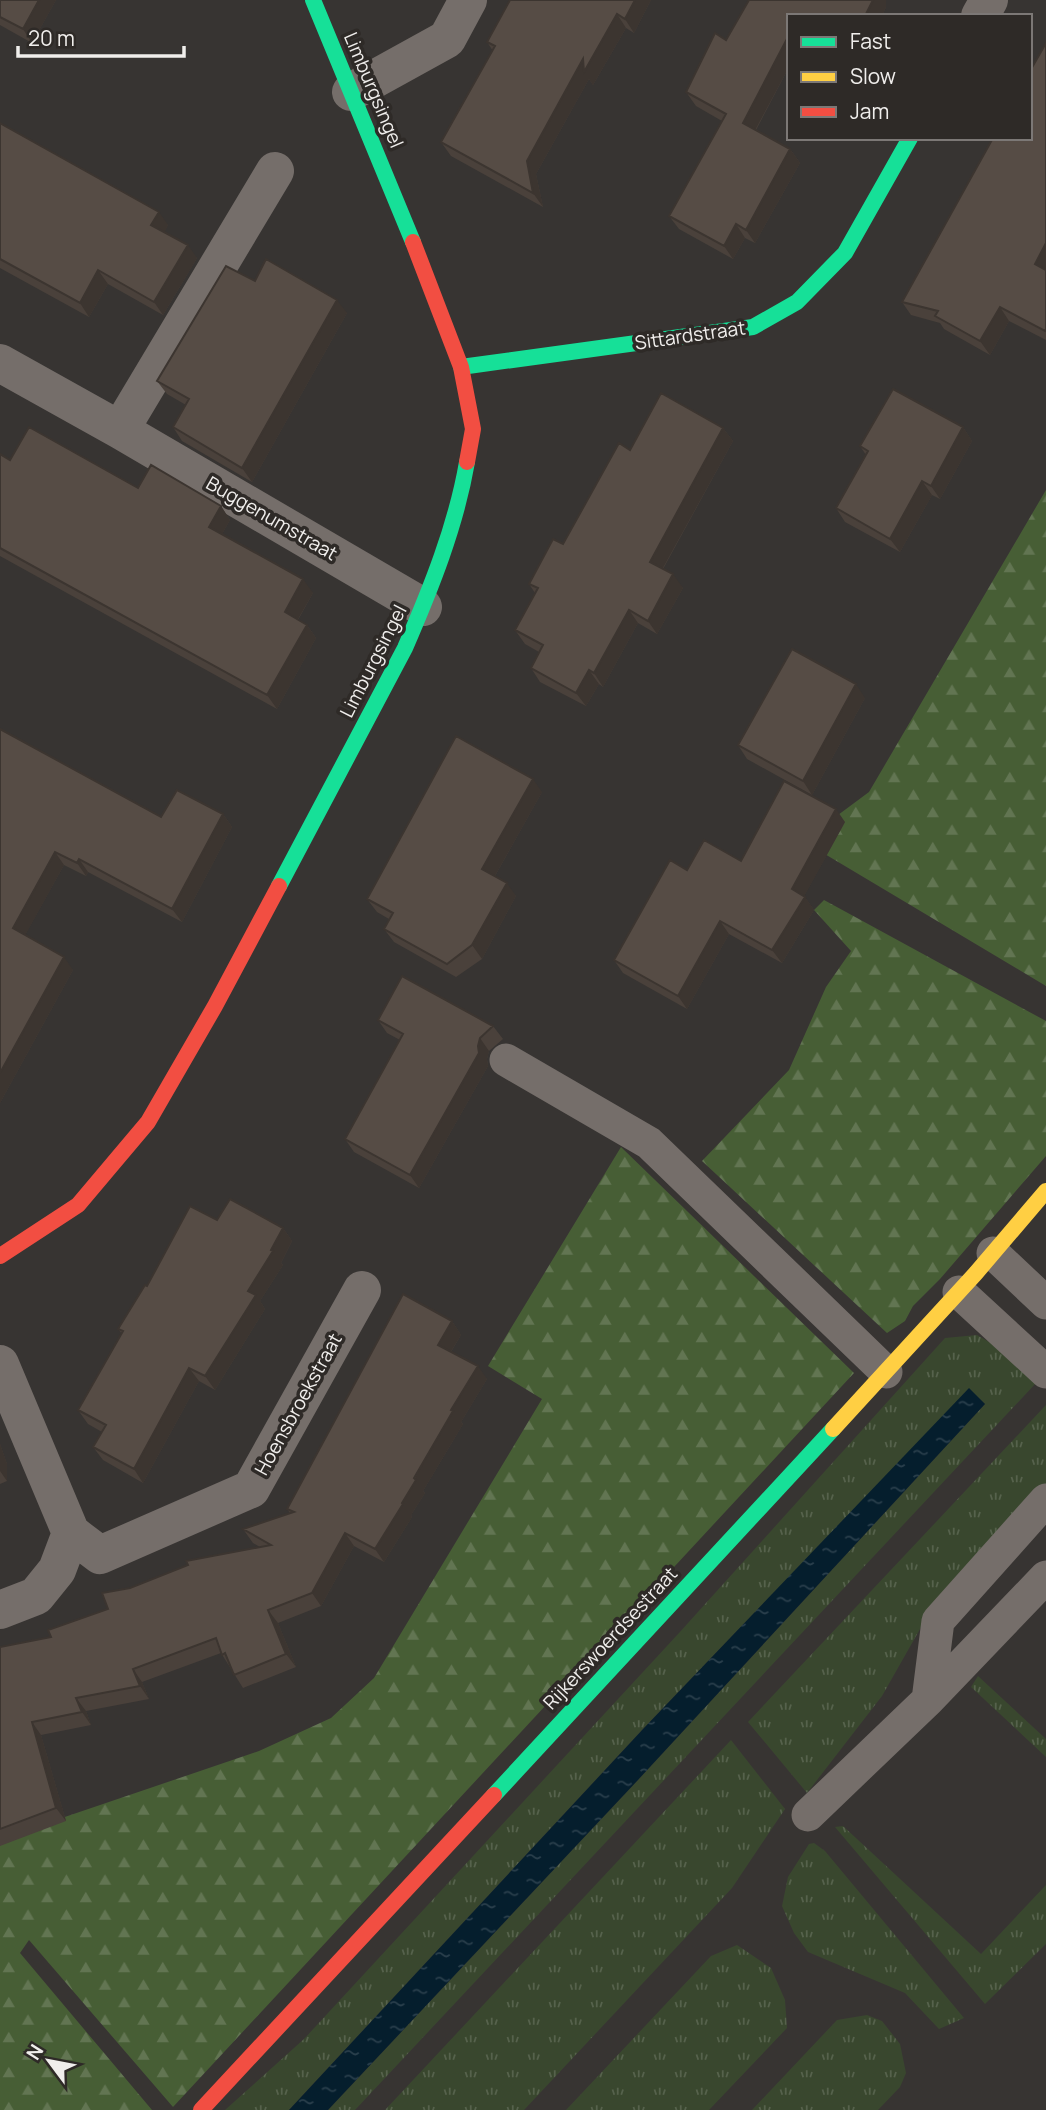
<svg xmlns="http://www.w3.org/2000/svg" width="1046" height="2110" viewBox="0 0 1046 2110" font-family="Manrope,sans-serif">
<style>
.grass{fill:url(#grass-tufts)}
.forest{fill:url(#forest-firs)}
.water{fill:url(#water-ripples)}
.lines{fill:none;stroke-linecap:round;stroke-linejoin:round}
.lane{stroke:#756e6a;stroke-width:33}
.street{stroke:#756e6a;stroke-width:38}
.fast{stroke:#16e098;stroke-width:16}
.slow{stroke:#ffcf43;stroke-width:16}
.jam{stroke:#f24e42;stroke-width:16}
.wall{fill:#4a413b}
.shaded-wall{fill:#3c3530}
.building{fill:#564c45;stroke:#3c3530;stroke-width:2}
.labels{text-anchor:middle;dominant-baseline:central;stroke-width:7;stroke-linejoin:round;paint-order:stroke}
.street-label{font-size:19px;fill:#f0eeec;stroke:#2e2a27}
</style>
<defs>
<pattern id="grass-tufts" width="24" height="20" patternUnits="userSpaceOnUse" patternTransform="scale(1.75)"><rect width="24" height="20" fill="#39472e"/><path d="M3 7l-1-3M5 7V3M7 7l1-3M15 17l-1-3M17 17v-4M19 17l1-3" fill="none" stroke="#56624c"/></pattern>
<pattern id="forest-firs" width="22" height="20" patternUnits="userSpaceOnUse" patternTransform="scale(1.75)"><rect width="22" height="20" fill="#475e35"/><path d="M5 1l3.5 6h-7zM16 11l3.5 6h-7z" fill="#627552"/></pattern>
<pattern id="water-ripples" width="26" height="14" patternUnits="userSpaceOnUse" patternTransform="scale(1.75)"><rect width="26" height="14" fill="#051e2d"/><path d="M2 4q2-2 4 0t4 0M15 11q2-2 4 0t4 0" fill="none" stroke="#2a3f4c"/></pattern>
</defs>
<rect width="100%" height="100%" fill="#373432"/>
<!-- grass -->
<path class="grass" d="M977,1335L1003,1350L1037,1382L355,2110H328L637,1781L985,1404L969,1389L644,1728L289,2110H225L304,2039L679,1633L945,1338Z
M1046,1405V1491L924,1622L882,1696L807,1793L748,1722Z
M978,1676L1046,1739V1757L971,1687Z
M731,1740L785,1809L732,1888L524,2110H385Z
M843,1826L981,1954L1046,1885V1944L985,2004L835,1827Z
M814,1843L825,1851L964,2018L939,2029L905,1993L808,1952L794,1933L782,1906L788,1877L809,1844Z
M737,1945L771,1968L785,2000L787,2028L709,2110H566L711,1956Z
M867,2015L882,2021L900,2044L906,2073L900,2087L878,2110H752L837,2020Z"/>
<!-- forest -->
<path class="forest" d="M1046,490V986L803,841L869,792Z
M824,900L1046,1021V1156L940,1279L913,1306L905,1321L887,1333L702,1161L789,1070L826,987L851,951L814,910Z
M621,1147L854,1373L173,2107L29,1940L20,1953L152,2110H0V1839L259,1751L331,1718L374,1678L542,1399L488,1366Z"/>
<!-- water -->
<path class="water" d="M969,1388L985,1404L637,1781L328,2110H289L644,1728Z"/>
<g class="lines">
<!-- lane -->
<path class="lane" d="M506,1060L649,1143L886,1372
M993,1253L1046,1303
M959,1292L1046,1372
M928,1700L938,1621L1046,1500
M808,1815L928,1700L1046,1577"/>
<!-- street -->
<path class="street" d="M980,16L989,0
M351,92L447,39L468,0
M0,363L120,430L423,607
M120,430L275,171
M0,1364L71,1533L57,1570L36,1596L0,1610
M71,1533L100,1555L251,1489L362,1290"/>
<!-- fast -->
<path class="fast" d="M313,0L413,242
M461,367L753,327L797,302L845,253L910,138
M279,886L405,648C431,588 456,526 467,462
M494,1795L833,1429"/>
<!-- slow -->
<path class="slow" d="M833,1429L976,1273L1046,1191"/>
<!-- jam -->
<path class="jam" d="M413,242L461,367L473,429L467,462
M0,1256L78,1205L148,1122L215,1006L279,886
M201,2110L494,1795"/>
</g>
<!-- wall -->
<path class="wall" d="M0,0H56L32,43L0,25Z
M510,0H651L634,33L626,28L593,85L589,79L536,174L543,207L451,156L441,142L493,51L487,42Z
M749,0H886V7L882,16H789V67L756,130L790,149L800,163L755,243L745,238L733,259L679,229L669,216L722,121L696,106L686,92L715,33L726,40Z
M1046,43V340L1009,321L990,355L944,329L940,323L911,315L902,302Z
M0,123L168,225L164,232L197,258L163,315L108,284L89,317L0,268Z
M255,281L347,313L252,482L182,441L173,427L186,405L167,394L157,381Z
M963,427L972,441L940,499L932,495L900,552L845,522L836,508L866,455L860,446Z
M723,428L733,441L663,569L683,588L657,634L638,623L603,687L599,684L586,706L540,682L531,668L539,652L525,644L515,630L535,593L529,584L563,544L630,450Z
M0,454L10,460L221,506L230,520L222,534L313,593L298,620L307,625L316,638L277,709L0,556Z
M865,698L812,795L747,759L738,745Z
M0,729L161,817L223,814L232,827L182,922L88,872L86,876L64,865L25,935L73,970L0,1103Z
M542,792L495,876L516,896L482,959L456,977L394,942L384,929L389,919L377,912L367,899Z
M845,822L804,896L814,910L782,963L729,934L687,1009L623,973L614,960L687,870L741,861Z
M378,1020L493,1026L503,1039L489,1051L487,1059L488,1066L419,1188L354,1152L345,1139L400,1040L387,1033Z
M217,1220L283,1228L292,1241L281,1263L283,1265L260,1301L265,1309L215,1390L199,1381L143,1483L103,1460L93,1447L102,1432L88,1424L78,1410L122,1334L118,1329L147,1286Z
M452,1321L461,1335L451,1352L487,1379L461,1422L463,1424L423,1491L425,1493L411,1515L412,1517L384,1562L354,1546L321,1606L278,1623L296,1667L243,1688L221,1653L142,1682L149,1699L86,1711L91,1725L41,1735L66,1821L0,1846V1647L51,1637L108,1609L130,1588L260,1547L253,1543L243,1529L290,1513L287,1509Z
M0,1444L7,1464V1481L0,1484Z"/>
<!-- shaded-wall -->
<path class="shaded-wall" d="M39,0H56L32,43L23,29Z
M635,0H651L634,33L625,19Z
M873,0H886V7L882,16H865Z
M617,14L626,28L593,85L589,79L536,174L543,207L533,193L527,161L583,59Z
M789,35V67L752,136L743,123Z
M790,149L800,163L755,243L746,230Z
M159,212L168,225L161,239L151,225Z
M736,224L745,238L733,259L724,246Z
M1046,243V275L1035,264Z
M188,245L197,258L163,315L154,302Z
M98,270L108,284L89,317L80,303Z
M337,300L347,313L252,482L242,468Z
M1000,307L1009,321L990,355L980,341Z
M963,427L972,441L940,499L931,486Z
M723,428L733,441L659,575L650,562Z
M922,481L932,495L900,552L890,539Z
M221,506L230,520L218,541L209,527Z
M673,574L683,588L657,634L648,621Z
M303,579L313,593L294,626L285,612Z
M629,610L638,623L603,687L594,673Z
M307,625L316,638L277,709L267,695Z
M589,670L599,684L586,706L576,693Z
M856,684L865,698L812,795L803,781Z
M533,779L542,792L491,883L482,869Z
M836,809L845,822L801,902L792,889Z
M223,814L232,827L182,922L172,909Z
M55,852L64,865L22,941L13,928Z
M79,859L88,872L86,876L77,863Z
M507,883L516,896L482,959L472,945Z
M805,897L814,910L782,963L772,950Z
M720,921L729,934L687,1009L678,996Z
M64,957L73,970L0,1103V1073Z
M480,1038L489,1051L487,1059L488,1066L419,1188L410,1175L478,1046Z
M283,1228L292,1241L281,1263L283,1265L260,1301L265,1309L215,1390L205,1376L248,1291Z
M452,1321L461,1335L447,1358L438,1345Z
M478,1366L487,1379L461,1422L463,1424L423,1491L425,1493L411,1515L412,1517L384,1562L375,1549L402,1503L451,1410Z
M189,1368L199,1381L143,1483L134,1469Z
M0,1444L7,1464V1481L0,1471Z
M345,1533L354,1546L321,1606L312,1593Z
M268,1610L278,1623L296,1667L286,1654Z
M133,1669L142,1682L149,1699L140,1686Z
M76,1698L86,1711L91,1725L82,1712Z
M32,1722L41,1735L66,1821L56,1808Z"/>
<!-- building -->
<path class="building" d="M0,0H39L23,29L0,17Z
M510,0H635L625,19L617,14L584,72L583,59L527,161L533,193L441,142L495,46L487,42Z
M749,0H873L865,16H789V35L743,123L790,149L746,230L736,224L724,246L669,216L726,114L686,92L715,33L726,40Z
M1046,43V243L1035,264L1046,270V329L1045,331L1000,307L980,341L935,316L938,311L902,302L993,138H1030V71Z
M0,123L159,212L151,225L188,245L154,302L98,270L80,303L0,259Z
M266,259L337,300L242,468L173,427L189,399L157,381L226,266L255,281Z
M893,389L963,427L931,486L922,481L890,539L836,508L868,451L860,446Z
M661,393L723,428L650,562L673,574L648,621L629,610L594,673L589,670L576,693L531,668L543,645L515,630L538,588L529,584L553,539L563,544L619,443L630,450Z
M29,427L138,488L151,465L221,506L209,527L303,579L285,612L307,625L267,695L0,548V454L10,460Z
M792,649L856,684L803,781L738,745Z
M0,729L161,817L177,790L223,814L172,909L79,859L77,863L55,852L13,928L64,957L0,1073Z
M456,736L533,779L482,869L507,883L472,945L447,964L384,929L393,913L367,899Z
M784,781L836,809L792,889L805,897L772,950L720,921L678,996L614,960L670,860L687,870L704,840L741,861Z
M402,976L493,1026L480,1038L478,1046L479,1053L410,1175L345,1139L403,1034L378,1020Z
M230,1199L283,1228L271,1250L273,1251L248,1291L256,1295L205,1376L189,1368L134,1469L93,1447L106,1425L78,1410L123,1331L118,1329L145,1285L147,1286L190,1206L217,1220Z
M403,1294L452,1321L438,1345L478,1366L451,1410L453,1411L414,1478L416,1480L402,1503L403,1504L375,1549L345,1533L312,1593L268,1610L286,1654L234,1675L225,1653L222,1655L216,1638L133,1669L140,1686L76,1698L82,1712L32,1722L56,1808L0,1829V1647L51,1637L48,1630L108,1609L102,1593L130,1588L188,1565L186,1561L271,1545L243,1529L294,1512L287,1509Z"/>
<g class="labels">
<!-- street labels -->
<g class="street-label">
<text transform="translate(374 90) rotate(67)">Limburgsingel</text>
<text transform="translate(690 335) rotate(-8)">Sittardstraat</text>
<text transform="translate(272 518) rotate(30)">Buggenumstraat</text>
<text transform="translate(373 661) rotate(-63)">Limburgsingel</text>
<text transform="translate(298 1404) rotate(-61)">Hoensbroekstraat</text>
<text transform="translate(610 1638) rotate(-47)">Rijkerswoerdsestraat</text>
</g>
</g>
<!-- legend -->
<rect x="787" y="14" width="245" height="126" fill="#2e2a27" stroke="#7c7876" stroke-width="2"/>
<rect x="801" y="37" width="35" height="10" fill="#16e098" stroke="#7c7876" stroke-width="2"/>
<text x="850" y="49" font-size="21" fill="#f0eeec">Fast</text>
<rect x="801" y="72" width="35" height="10" fill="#ffcf43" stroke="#7c7876" stroke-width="2"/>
<text x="850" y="84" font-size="21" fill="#f0eeec">Slow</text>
<rect x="801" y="107" width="35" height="10" fill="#f24e42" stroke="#7c7876" stroke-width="2"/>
<text x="850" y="119" font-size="21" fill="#f0eeec">Jam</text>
<!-- north arrow -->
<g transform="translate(49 2061) rotate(302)" stroke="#2e2a27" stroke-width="5" paint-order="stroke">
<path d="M0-5L12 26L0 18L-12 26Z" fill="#f0eeec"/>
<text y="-10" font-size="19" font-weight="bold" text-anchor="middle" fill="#f0eeec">N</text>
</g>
<!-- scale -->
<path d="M18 46v10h166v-10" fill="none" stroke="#f0eeec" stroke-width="3.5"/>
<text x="28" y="46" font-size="21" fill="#f0eeec" stroke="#2e2a27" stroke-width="5" paint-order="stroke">20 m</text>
</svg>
